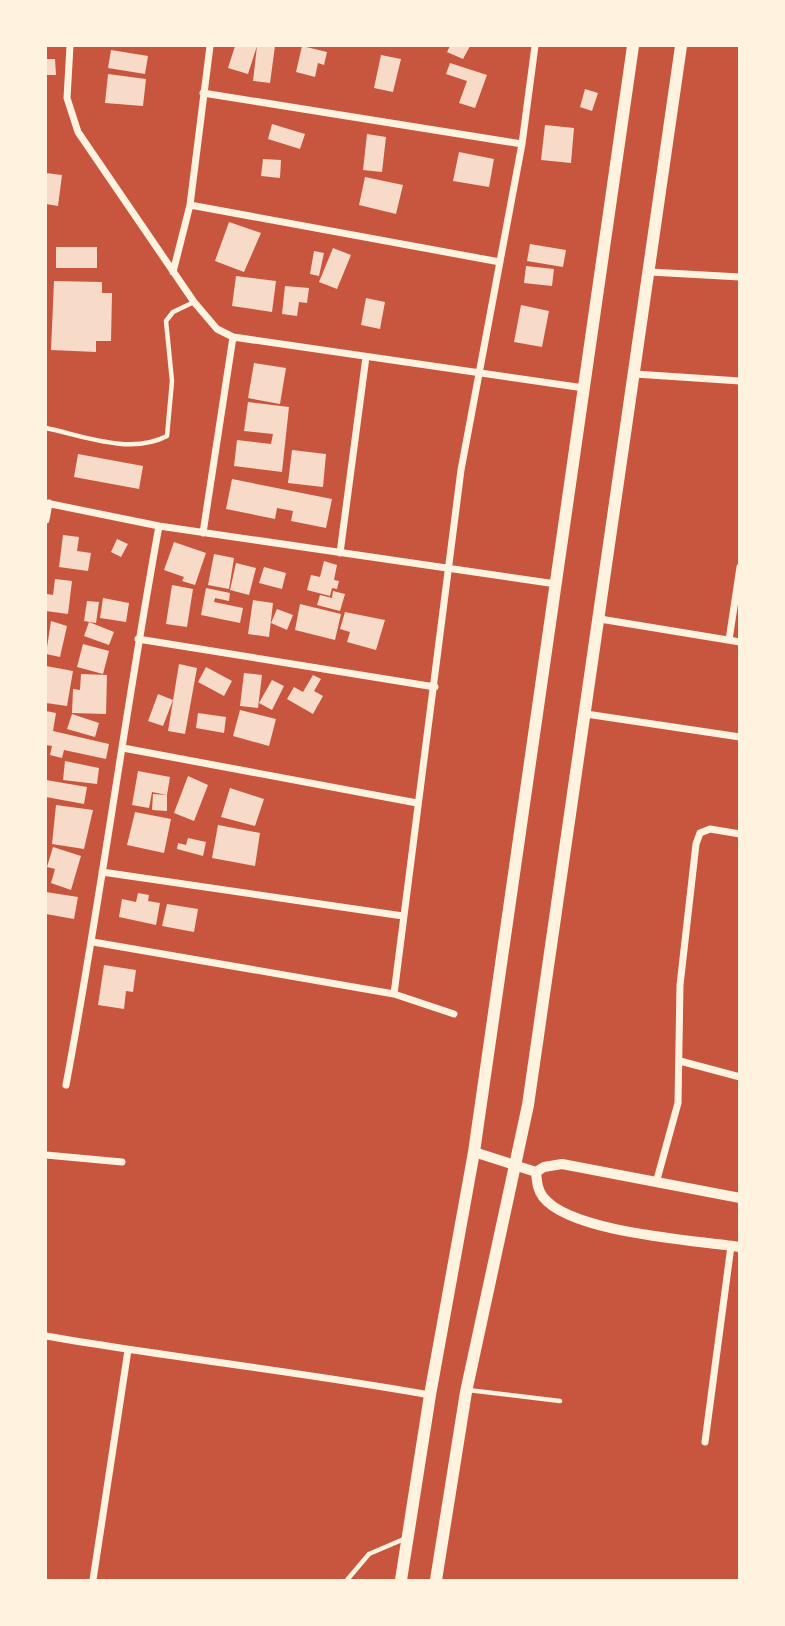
<svg xmlns="http://www.w3.org/2000/svg" width="785" height="1626" viewBox="0 0 785 1626" font-family="Bitter,serif">
<style>
.building{fill:#f7dbc8}
.lines{fill:none;stroke-linecap:round;stroke-linejoin:round}
.service{stroke:#fff3e0;stroke-width:4.5}
.minor{stroke:#fff3e0;stroke-width:7}
.tertiary{stroke:#fff3e0;stroke-width:10}
.secondary{stroke:#fff3e0;stroke-width:12}
</style>
<rect width="100%" height="100%" fill="#c8553d"/>
<!-- building -->
<path class="building" d="M235,46H257L248,74L228,68Z
M257,46H275L270,83L253,81Z
M302,46L327,52L324,65L318,63L315,77L296,72Z
M450,46H470L463,59L447,52Z
M111,50L148,56L145,74L108,68Z
M381,55L401,59L393,92L374,88Z
M46,59H55L56,75H46Z
M450,63L487,75L475,108L459,103L467,81L446,74Z
M108,74L146,79L143,106L105,103Z
M585,89L598,93L592,111L580,107Z
M272,124L305,134L300,149L268,139Z
M545,125L574,128L571,163L541,160Z
M367,134L386,137L382,172L363,170Z
M459,152L494,159L489,187L453,181Z
M263,159L281,160L280,178L261,176Z
M46,173L62,175L58,206L46,204Z
M365,177L403,185L396,214L359,205Z
M229,222L261,233L244,272L215,261Z
M530,244L566,250L563,267L527,261Z
M56,247H97V268H56Z
M333,248L351,255L337,289L319,282Z
M314,251L324,253L319,276L310,274Z
M526,266L554,269L552,286L524,283Z
M236,276L276,281L272,312L232,306Z
M54,281L102,282V293H112L111,341H96V352L51,350Z
M285,286L309,288L307,303L299,302L297,316L282,314Z
M366,298L385,302L380,329L361,325Z
M521,305L549,311L542,347L514,342Z
M254,363L286,368L280,404L248,398Z
M248,402L289,407L282,472L234,466L237,440L271,444L273,434L244,431Z
M292,450L326,454L323,487L288,483Z
M78,454L143,466L139,489L74,477Z
M232,479L332,499L326,528L291,521L293,511L277,508L275,519L226,509Z
M63,535L79,537L77,551L91,553L88,571L59,567Z
M117,539L128,544L121,557L111,552Z
M174,542L206,553L195,585L182,581L184,577L164,570Z
M214,554L234,558L229,589L208,585Z
M324,561L337,565L334,580L339,581L337,589L332,588L330,596L307,590L311,575L320,577Z
M236,563L256,568L249,595L230,590Z
M264,567L286,573L282,589L259,583Z
M55,579L72,581L68,614L46,611L47,594L53,595Z
M172,585L193,589L187,627L166,624Z
M206,588L230,593L229,601L215,598L214,602L243,608L240,623L201,615Z
M333,591L345,594L340,611L317,605L320,595L332,598Z
M103,598L129,603L126,622L100,618Z
M253,600L273,603L269,637L248,634Z
M87,601L99,602L96,623L84,621Z
M300,604L341,614L335,640L295,630Z
M277,609L293,615L287,630L271,623Z
M345,612L385,620L376,650L347,642L350,632L340,629Z
M51,621L67,626L60,657L46,654Z
M89,622L114,632L109,645L84,636Z
M83,644L109,651L103,674L77,667Z
M179,664L197,668L185,734L168,731Z
M46,666L73,671L67,706L46,703Z
M206,667L232,681L224,696L198,682Z
M244,673L262,675L258,708L240,706Z
M81,674L107,675L106,714L72,713L73,689L80,690Z
M313,675L321,679L314,691L323,696L313,714L287,699L294,687L303,692Z
M272,680L284,686L272,710L259,703Z
M158,694L173,700L163,726L148,721Z
M240,710L276,719L269,746L233,736Z
M46,711L56,713L53,731L109,744L106,759L64,750L62,758L50,755L52,746L46,745Z
M198,713L226,717L224,733L196,728Z
M72,714L99,723L95,737L67,729Z
M65,761L99,768L97,784L63,780Z
M138,771L170,777L167,795L152,792L149,808L132,805Z
M188,776L208,785L194,821L174,813Z
M46,780L87,787L84,804L46,797Z
M230,788L264,799L255,826L221,817Z
M153,794L167,795V811L152,810Z
M56,805L93,810L84,849L52,844Z
M135,812L171,819L164,853L127,845Z
M218,825L260,833L255,866L212,858Z
M188,838L206,842L203,856L177,849L178,843L186,845Z
M53,847L81,856L71,890L51,883L55,869L47,867Z
M46,892L78,897L74,919L46,914Z
M138,893L149,895L148,901L160,903L156,925L119,917L122,899L136,902Z
M167,904L198,909L194,932L162,926Z
M104,965L136,970L133,992L126,991L124,1009L98,1005Z"/>
<g class="lines">
<!-- service -->
<path class="service" d="M46,428C83,436 131,455 167,436L172,381L166,321L173,312L194,302
M468,1390L560,1401
M347,1580L369,1554L404,1539"/>
<!-- minor -->
<path class="minor" d="M70,46L67,98L78,132L194,302L217,329L233,337L584,388
M203,93L522,144
M190,205L500,262
M173,272L190,205L210,46
M650,272L740,277
M635,374L740,381
M46,503L159,526L556,584
M46,520L49,503
M203,533L233,337
M340,553L366,357
M600,619L740,642
M138,639L435,687
M729,640L740,567
M586,714L740,737
M123,748L417,803
M102,872L403,916
M93,942L394,994L454,1014
M394,994L461,470L522,144L535,46
M680,1061L740,1077
M66,1085C101,899 125,712 159,526
M46,1155L122,1162
M656,1183L678,1103L680,985L696,844L700,833L710,829L740,834
M46,1336C173,1358 302,1372 430,1395
M705,1442L731,1246
M93,1580L128,1350"/>
<!-- tertiary -->
<path class="tertiary" d="M474,1152L536,1172L544,1167L562,1164L740,1198
M536,1172C537,1181 537,1189 543,1197C571,1233 694,1240 740,1247"/>
<!-- secondary -->
<path class="secondary" d="M401,1580L430,1395L474,1152L633,46
M436,1580L466,1392L528,1105L681,46"/>
</g>
<!-- border -->
<rect width="785" height="1626" fill="none" stroke="#fff3e0" stroke-width="94"/>
</svg>
